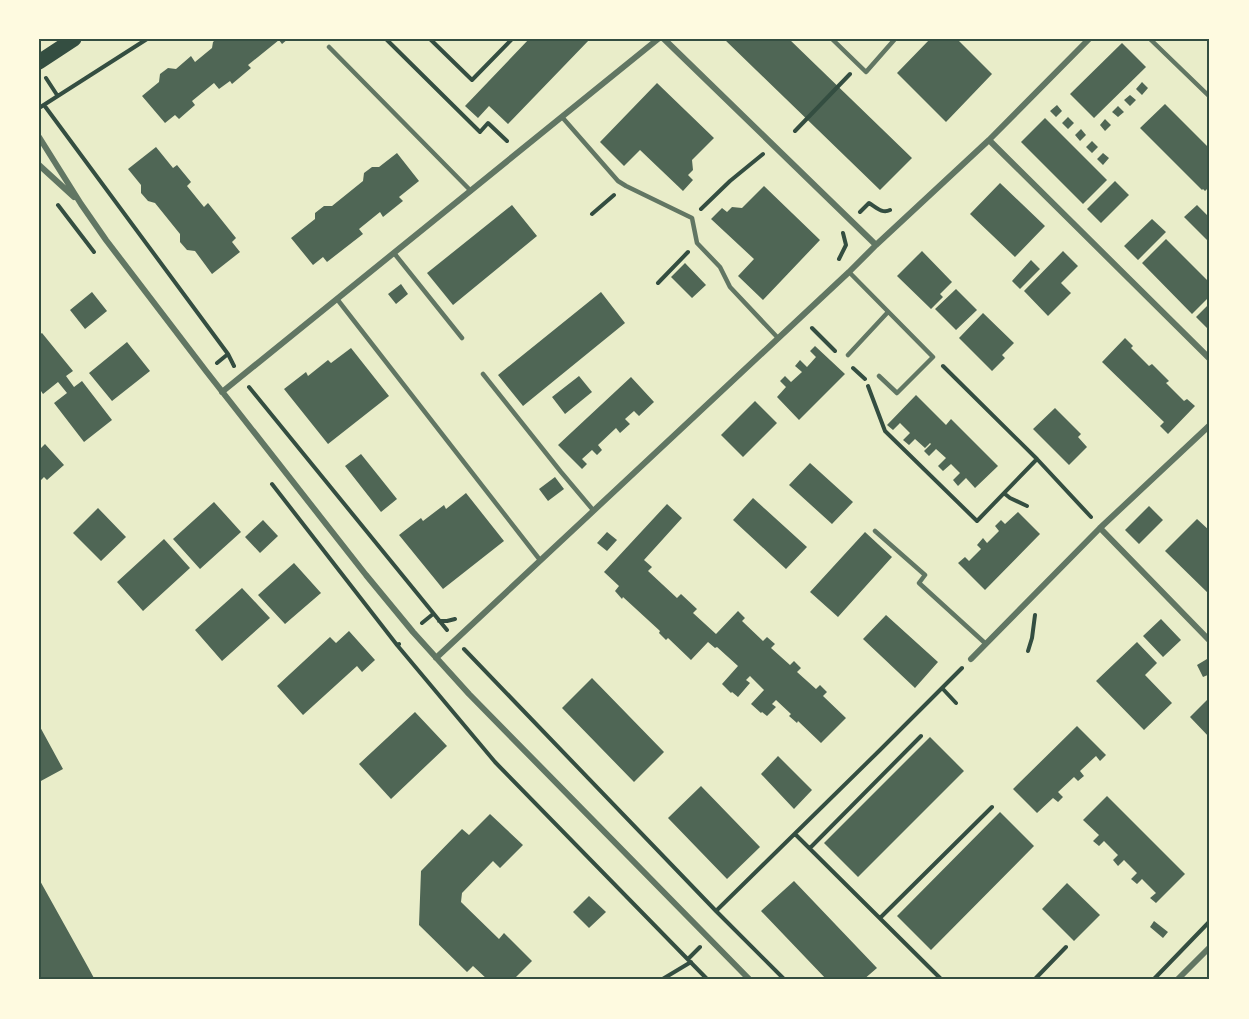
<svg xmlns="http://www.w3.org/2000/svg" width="1249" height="1019" viewBox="0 0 1249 1019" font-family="Roboto,sans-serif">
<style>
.building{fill:#4f6655}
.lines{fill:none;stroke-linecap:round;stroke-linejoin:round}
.path{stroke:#344e41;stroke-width:4}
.service{stroke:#617663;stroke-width:4.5}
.minor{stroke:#617663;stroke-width:6}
.primary{stroke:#344e41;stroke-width:15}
.neatline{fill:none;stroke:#344e41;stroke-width:2}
</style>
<rect width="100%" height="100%" fill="#e9edc9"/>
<!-- building -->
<path class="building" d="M216,39H288L282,44L279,40L248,65L251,68L232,84L230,81L219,89L214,83L192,101L195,105L179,119L175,115L165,123L142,96L159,82L160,74L168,68L176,69L191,56L195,62L212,48L213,42Z
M529,39H590L508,124L489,106L478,118L465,106Z
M724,39H789L912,158L880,190Z
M930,39H957L992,74L946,122L897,73Z
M1122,43L1146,67L1094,118L1070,94Z
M1142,82L1148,88L1142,95L1136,89Z
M657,83L714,138L692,160L693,170L688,175L693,180L683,191L640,150L624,166L600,142Z
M1130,95L1136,100L1130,106L1124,100Z
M1165,104L1210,149V186L1205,191L1203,189L1202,190L1140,128Z
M1057,105L1062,111L1056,117L1050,111Z
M1118,106L1124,112L1118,117L1112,112Z
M1068,117L1074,123L1068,129L1062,123Z
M1045,118L1107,180L1083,204L1021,142Z
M1105,119L1111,125L1105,131L1100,125Z
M1081,129L1086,135L1080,141L1075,135Z
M1092,141L1098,147L1092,153L1086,147Z
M156,147L173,168L177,165L191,182L187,186L204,207L208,203L236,238L232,242L240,252L212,274L195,251L187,250L180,242V234L155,203L148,201L141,193V185L128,169Z
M397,153L419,181L399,197L403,201L383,217L380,212L359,229L363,234L327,262L323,257L313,265L291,238L315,219V213L324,206H332L363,181L364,173L372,167H379Z
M1103,153L1109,158L1103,165L1097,159Z
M1115,181L1129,195L1101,223L1087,209Z
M1000,183L1045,226L1015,257L970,214Z
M764,186L820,240L763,300L738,276L754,259L711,219L722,208L727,212L732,207L742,208Z
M512,205L537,236L453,305L427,273Z
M1197,205L1210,218V243L1184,217Z
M1152,219L1166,232L1138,260L1124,246Z
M1166,239L1210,283V296L1192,314L1142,263Z
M922,251L952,282L940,294L943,297L931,309L897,276Z
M1063,251L1078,266L1061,283L1071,293L1048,316L1024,291Z
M1031,260L1040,269L1020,289L1012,281Z
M685,263L706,285L692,298L671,277Z
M401,284L408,294L396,304L388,294Z
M956,289L977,310L956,330L935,309Z
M92,292L107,311L85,329L70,310Z
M601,292L625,323L523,406L498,375Z
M1210,303V331L1196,317Z
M983,313L1014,343L1002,355L1005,358L992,371L959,338Z
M42,333L73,371L66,376L74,387L82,381L112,420L84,442L54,403L67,393L58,382L43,394L39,388V335Z
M1125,338L1133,346L1131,348L1149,366L1152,364L1169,381L1166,383L1184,401L1187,399L1195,406L1168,434L1160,426L1164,422L1102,362Z
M127,342L150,371L112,401L89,373Z
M815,346L845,374L799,420L777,397L786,387L780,381L785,376L791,382L802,372L795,366L800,360L807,367L816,357L810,351Z
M351,348L389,396L328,444L284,389L306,372L308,376L328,360L331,363Z
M579,376L592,392L565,414L552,397Z
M631,377L654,402L639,416L634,411L625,419L630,424L620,433L616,428L598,445L602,450L597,455L592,450L582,459L587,464L582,469L558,445Z
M916,395L946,425L951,419L998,466L975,488L966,478L958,486L953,480L960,473L951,464L943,471L938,466L946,458L936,449L929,456L924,451L931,444L930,443L925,448L915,439L909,445L903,440L910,433L900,423L893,430L887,425Z
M755,401L777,423L743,457L721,435Z
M1055,408L1081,434L1078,437L1087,447L1069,465L1033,429Z
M45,444L64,465L47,480L44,477L39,482V450Z
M361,454L397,499L381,512L345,466Z
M810,463L853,502L832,524L789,485Z
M555,477L564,489L548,501L539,489Z
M466,493L504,541L443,589L399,535L421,518L423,521L444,505L446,509Z
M753,498L807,547L786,569L733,520Z
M214,502L241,532L200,569L173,539Z
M667,504L682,518L644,560L652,567L648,571L677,598L681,594L697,609L693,613L716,634L738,611L745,618L742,621L763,641L767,637L775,644L771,648L790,665L794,661L801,668L797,672L816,689L820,685L827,692L823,696L846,718L821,743L798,721L797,723L789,716L791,714L776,700L772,704L776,707L767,716L762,712L761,713L751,704L764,690L750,676L746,680L750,683L738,697L732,692L731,693L722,684L738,666L717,647L715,648L708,642L691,660L668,638L666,640L659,633L660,631L623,597L622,599L615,591L619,586L604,572Z
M1149,506L1163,520L1139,544L1125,530Z
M98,508L126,537L101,561L73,533Z
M1018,512L1040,534L985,590L958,563L965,557L969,561L981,549L977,545L983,538L987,543L999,531L995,526L1001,520L1005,524Z
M1197,519L1210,531V595L1165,551Z
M263,520L278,536L260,553L245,537Z
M607,532L617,540L607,551L597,543Z
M865,532L892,557L838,617L810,592Z
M164,539L190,568L143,611L117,582Z
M294,563L321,593L285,624L258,595Z
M242,588L270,618L222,661L195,630Z
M886,615L938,662L915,688L863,639Z
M1161,619L1181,640L1163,657L1143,636Z
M349,631L375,660L362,672L357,666L303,715L277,686L330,637L336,643Z
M1137,642L1157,663L1145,675L1172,703L1144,730L1096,681Z
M1207,659L1210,666V674L1203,677L1197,665Z
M592,678L664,752L634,782L562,708Z
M1210,697V738L1190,717Z
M415,712L447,746L391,799L359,764Z
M39,725L63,769L39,782Z
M1077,726L1106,755L1100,761L1096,756L1080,771L1084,776L1078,781L1074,777L1058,792L1063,797L1058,802L1053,798L1037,813L1013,789Z
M930,737L964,771L858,877L824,843Z
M778,756L812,790L794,809L761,774Z
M701,786L760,847L727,879L668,818Z
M1107,796L1185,874L1156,903L1150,898L1156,893L1142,879L1137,884L1131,879L1137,873L1124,860L1118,866L1113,860L1118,855L1104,841L1099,846L1093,841L1099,835L1083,820Z
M1000,812L1034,846L931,950L897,916Z
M490,814L523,845L500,868L493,861L462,893L461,902L499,939L504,933L532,961L513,980H488L473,966L467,972L419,925L421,871L462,829L469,835Z
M39,879L88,967L95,980H39Z
M794,881L877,968L863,980H827L761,911Z
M1067,883L1100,915L1074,941L1042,909Z
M589,896L606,912L589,928L573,912Z
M1154,921L1168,932L1163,938L1150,927Z"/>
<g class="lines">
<!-- path -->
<path class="path" d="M386,39L480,132L488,123L507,141
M430,39L472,80L512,39
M46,78L57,95
M44,105L228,354L234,366
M39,108L147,39
M795,131L850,74
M58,205L94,252
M701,209L730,181L763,154
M860,212L869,203C876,207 882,214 890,210
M592,214L614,195
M839,259L846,245L843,233
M658,283L688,252
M812,328L835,351
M217,363L228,354
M943,366L1037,459L1091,517
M853,368L865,379
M868,386L885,431L977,521L1037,459
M249,387L447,630
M272,484L397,645
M1005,494L1010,498L1027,506
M439,621H447L455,619
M422,623L433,614
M399,644L397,645L495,762L708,980
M464,649L716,911L785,980
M1028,651L1032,638L1035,615
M942,688L956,703
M795,834L942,980
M810,848L921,736
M716,911L880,750L962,668
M880,918L992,807
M688,959L700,947
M661,980L691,962
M1034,980L1066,947
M1153,980L1210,921"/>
<!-- service -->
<path class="service" d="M832,39L866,72L895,39
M1150,39L1210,97
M329,47L471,191
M562,117L618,181L626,186L692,218L697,243L720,267L730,287L778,338
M394,253L462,338
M849,272L933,357L897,393L879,376
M337,299L540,560
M848,355L888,312
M483,374L561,472L593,510
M875,531L925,575L919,583L986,644"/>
<!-- minor -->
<path class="minor" d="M664,39L876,245
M39,137L81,204L106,240L206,371L366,575L413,632L469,694L750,980
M989,140L1210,359
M39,165L74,197
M222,392L658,39
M1100,528L1210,641
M436,658L849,272L876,245L989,140L1089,39
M971,659L1100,528L1210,425
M1177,980L1210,947"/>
<!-- primary -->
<path class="primary" d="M39,62L74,39"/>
</g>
<!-- border -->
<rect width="1249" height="1019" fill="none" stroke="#fefae0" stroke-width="81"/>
<rect x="40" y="40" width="1168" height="938" class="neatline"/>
</svg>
